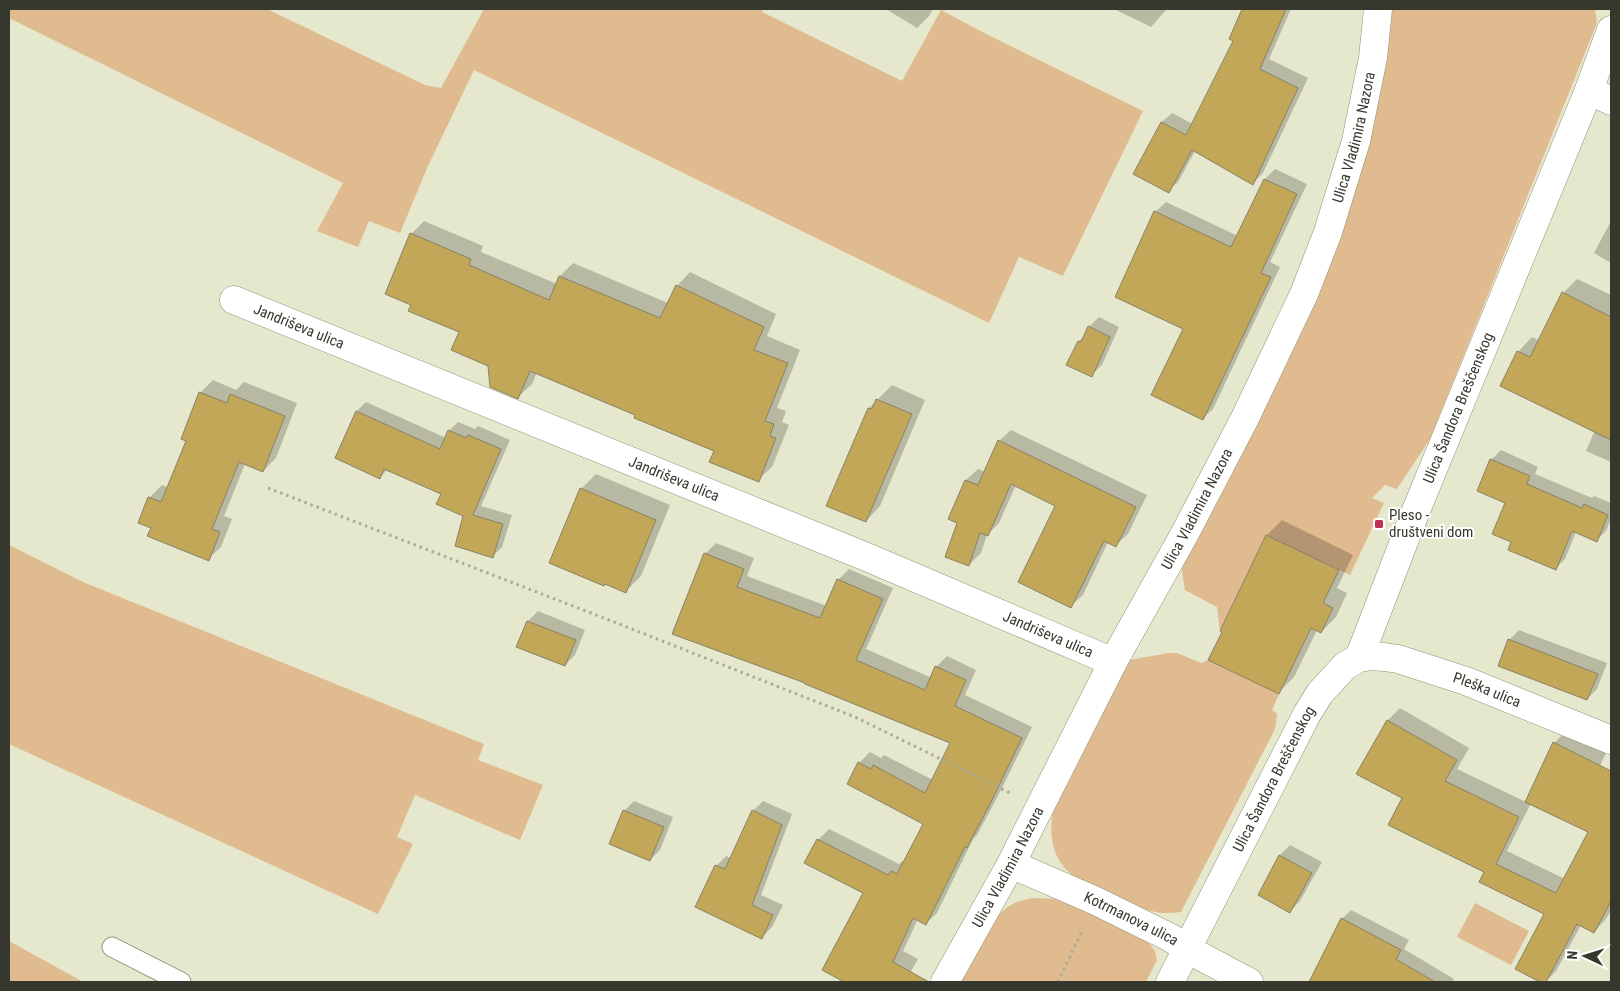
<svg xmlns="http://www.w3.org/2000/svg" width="1620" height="991" viewBox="0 0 1620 991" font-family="'Roboto Condensed',sans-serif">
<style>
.green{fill:#e0bb8f}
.shadow{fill:#0003}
.building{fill:#c1a757;stroke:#898167}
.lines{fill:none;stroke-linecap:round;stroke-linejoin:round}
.lane-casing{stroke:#909378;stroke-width:21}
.street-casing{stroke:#909378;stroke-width:29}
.secondary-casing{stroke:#909378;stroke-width:29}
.path{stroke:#aaac96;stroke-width:3;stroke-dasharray:2.5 4;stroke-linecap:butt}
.lane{stroke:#fff;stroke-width:19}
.street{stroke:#fff;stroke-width:28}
.secondary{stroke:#fff;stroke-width:28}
.poi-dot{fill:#c03157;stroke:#fff;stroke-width:2}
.labels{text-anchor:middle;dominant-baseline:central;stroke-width:4;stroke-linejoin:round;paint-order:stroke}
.street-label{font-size:15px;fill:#37382d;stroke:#fff}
.poi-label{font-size:15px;fill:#37382d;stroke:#fff;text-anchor:start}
</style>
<rect width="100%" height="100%" fill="#e5e8cc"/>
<!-- green -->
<path class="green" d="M9,9H267L425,85L441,88L484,9H763L762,12L902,81L941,10L990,36L1143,111L1063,276L1019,257L989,323L474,70L428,166L400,233L369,221L358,247L317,231L343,183L9,18Z
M1389,9H1595L1597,23L1430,439L1397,489L1385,485L1372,498L1384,503L1350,575L1266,535L1220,631L1217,607L1185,590L1181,565L1254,422Z
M9,545L83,582L484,744L478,760L543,785L520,840L415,795L397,837L413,844L378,914L9,744Z
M1169,653H1177L1201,663L1208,660L1279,694L1272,710L1277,714L1275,729L1181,912C1150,917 1130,903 1102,891C1082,882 1066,876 1056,854C1051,842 1050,826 1053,813C1057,797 1071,774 1079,758C1095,725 1112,692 1129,660Z
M1032,898L1061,899L1145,938L1155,951L1157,960L1146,982H956C969,961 985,925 1004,910C1012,903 1022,900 1032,898Z
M1475,903L1529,931L1511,965L1457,937Z
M9,941L78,979L83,982H9Z"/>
<!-- shadow -->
<path class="shadow" d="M886,9H933L929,16L917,28Z
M1114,9H1167L1151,27Z
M1243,9H1291L1269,59L1308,78L1263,173L1253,183L1195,151L1178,182L1168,191L1135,173L1162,122L1172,113L1193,124L1234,40L1230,38Z
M1275,169L1307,184L1270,262L1280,267L1213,409L1202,419L1184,328L1155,212L1166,202L1238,236L1265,179Z
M424,221L483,246L481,252L557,284L560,276L573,263L668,303L677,286L690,272L776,314L767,336L800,350L777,408L786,411L782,422L789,425L772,467L758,480L715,451L637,414L537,372L532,384L518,397L460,331L412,305L411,234Z
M1611,221V263L1594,253Z
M1577,279L1611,295V462L1586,451L1595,430L1518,352L1532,337L1540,341L1563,293Z
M1099,317L1119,327L1102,365L1091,375L1079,341L1085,335L1089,327Z
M213,380L236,390L244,382L297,403L276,458L263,471L245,464L224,516L232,519L221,547L208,559L152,527L149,498L162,485L169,488L188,441L200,393Z
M892,385L925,400L880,506L866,521L869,408Z
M366,402L446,438L449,431L458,422L475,429L478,426L510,440L481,506L512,515L502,547L493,556L465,516L443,494L387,470L380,477L357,411Z
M1011,430L1147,495L1128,534L1116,545L1108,542L1083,595L1071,606L1057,505L1016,485L999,523L987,535L981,553L969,565L959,522L950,518L966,480L978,469L986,472L999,441Z
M1501,450L1538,467L1535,474L1592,498L1594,496L1611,503V519L1606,531L1596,541L1576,532L1565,559L1555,569L1513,542L1507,502L1491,460Z
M596,474L670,505L641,576L626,591L581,489Z
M1282,520L1353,555L1337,588L1347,593L1336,617L1321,632L1317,630L1294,677L1279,692L1221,630L1267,535Z
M716,543L754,558L747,576L827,606L838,580L849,569L893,588L866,649L932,678L936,667L947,656L976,670L965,695L1032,727L1000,792L977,835L973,839L937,913L926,923L918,919L903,951L918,959L905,982H847L823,970L864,892L818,840L829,829L899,864L902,861L904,862L924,824L859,763L870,752L881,758L884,755L933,780L952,742L806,684L705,554Z
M538,611L585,630L575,655L565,665L518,646L528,621Z
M1519,630L1607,663L1597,689L1587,699L1509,640Z
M1400,708L1469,748L1457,769L1526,802L1554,743L1564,733L1606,753L1578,811L1531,803L1507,851L1565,879L1610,804L1611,805V913L1610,912L1606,919L1594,932L1581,925L1556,971L1545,982L1516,968L1546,914L1486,871L1403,798L1358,773L1388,720Z
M634,801L673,817L660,850L650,860L624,811Z
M763,801L792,814L761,895L783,905L772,927L762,937L716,866L726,856L731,858L753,811Z
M1290,845L1322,862L1300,901L1290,911L1259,895L1280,855Z
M1351,910L1409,940L1404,949L1454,979L1452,982H1310L1342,919Z"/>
<!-- building -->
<path class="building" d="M1242,9H1286L1260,69L1298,88L1253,185L1192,150L1169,193L1133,174L1161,122L1186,135L1233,41L1229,39Z
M1264,179L1297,194L1261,273L1271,277L1203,420L1151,395L1183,329L1115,297L1154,211L1231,247Z
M410,233L471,259L469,265L549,300L559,276L660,318L676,285L764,327L754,350L788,363L765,421L774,424L770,436L776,438L759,482L709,462L714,451L634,418L635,415L530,371L518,399L490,387L488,366L451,350L459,332L408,311L411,305L385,294Z
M1562,292L1611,317V440L1500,386L1517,351L1530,357Z
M1088,326L1110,337L1092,377L1066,365L1078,341L1081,342Z
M199,392L227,403L230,394L285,416L263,472L239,462L212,529L220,532L209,561L147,536L151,528L138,523L148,497L161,502L186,441L181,439Z
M876,399L912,414L866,522L826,506L868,408L872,409Z
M356,411L440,449L448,430L466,438L468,435L501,449L473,515L503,524L493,558L455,546L463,516L436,504L441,494L384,469L380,479L335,458Z
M998,440L1136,507L1116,547L1104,541L1071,608L1018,582L1055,506L1011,484L988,536L980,533L969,566L945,557L957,523L948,519L965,480L978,485Z
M1490,459L1530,476L1527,484L1582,508L1584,504L1608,515L1597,542L1572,531L1556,570L1508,550L1511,542L1492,534L1505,503L1477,491Z
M580,488L656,520L626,593L605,584L604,586L549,563Z
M1266,535L1339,570L1323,603L1333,608L1321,633L1311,628L1279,694L1208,660L1222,632L1220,631Z
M704,553L744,569L737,587L820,618L837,579L883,599L856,660L925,690L935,666L966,680L955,706L1022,738L990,804L967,848L965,847L926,925L913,918L893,962L929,982H844L822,970L863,893L804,863L817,839L888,875L891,871L897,874L923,824L847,784L858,762L871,769L873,765L925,793L950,743L805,684V683L672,634Z
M527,621L576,640L565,666L516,647Z
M1508,639L1598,674L1587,700L1498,666Z
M1387,720L1457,760L1445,781L1519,817L1496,864L1556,893L1588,832L1525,802L1553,742L1611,771V901L1594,933L1577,924L1546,982H1540L1515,969L1544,914L1479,882L1484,872L1388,825L1402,798L1356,774Z
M623,810L664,827L650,861L609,844Z
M752,810L782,825L752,905L773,915L762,939L695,907L715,865L725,869Z
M1279,855L1312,873L1290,913L1258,895Z
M1341,918L1401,950L1396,959L1435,982H1309Z"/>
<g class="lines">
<defs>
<path id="lane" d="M112,947L181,982"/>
<g id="street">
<path d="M1589,90L1611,101"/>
<path id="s1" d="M234,300L869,558L1113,662"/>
<path id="s2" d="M1359,658L1415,513L1589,90L1611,30"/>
<path id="s3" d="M1011,864L1096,901L1171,938L1187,949L1249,982"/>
<path id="s4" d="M945,982L1011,864L1113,662L1184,535L1245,418L1304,294L1328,232L1356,141L1373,58L1378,9"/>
</g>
<g id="secondary">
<path id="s5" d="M1170,982L1307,714L1320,693L1345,666L1359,658L1372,656L1384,657L1398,659L1466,681L1611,740"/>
</g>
</defs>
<!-- lane casing -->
<use href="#lane" class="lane-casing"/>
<!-- street casing -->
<use href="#street" class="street-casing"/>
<!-- secondary casing -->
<use href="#secondary" class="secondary-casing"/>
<!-- path -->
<path class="path" d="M268,488L609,620L855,717L1012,794
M1058,982L1083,929"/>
<!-- lane -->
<use href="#lane" class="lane"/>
<!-- street -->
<use href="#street" class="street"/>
<!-- secondary -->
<use href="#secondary" class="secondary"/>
</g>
<!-- markers -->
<rect class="poi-dot" x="1374" y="519" width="10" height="10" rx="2.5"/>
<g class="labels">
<!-- street labels -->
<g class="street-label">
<text stroke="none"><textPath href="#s4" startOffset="941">Ulica Vladimira Nazora</textPath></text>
<text stroke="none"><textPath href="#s1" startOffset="70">Jandriševa ulica</textPath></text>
<text stroke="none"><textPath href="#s2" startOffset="269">Ulica Šandora Breščenskog</textPath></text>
<text stroke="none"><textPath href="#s1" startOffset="475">Jandriševa ulica</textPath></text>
<text stroke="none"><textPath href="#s4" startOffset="536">Ulica Vladimira Nazora</textPath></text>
<text stroke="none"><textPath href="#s1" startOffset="880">Jandriševa ulica</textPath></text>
<text stroke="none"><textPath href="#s5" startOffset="512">Pleška ulica</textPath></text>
<text stroke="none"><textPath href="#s5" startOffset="228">Ulica Šandora Breščenskog</textPath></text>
<text stroke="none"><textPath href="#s4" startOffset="131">Ulica Vladimira Nazora</textPath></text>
<text stroke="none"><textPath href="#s3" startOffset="132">Kotrmanova ulica</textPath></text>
</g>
<!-- poi labels -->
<g class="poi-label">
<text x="1389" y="515">Pleso -<tspan x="1389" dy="17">društveni dom</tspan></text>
</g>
</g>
<!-- border -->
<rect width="1620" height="991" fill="none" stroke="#37382d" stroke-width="20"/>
<!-- north arrow -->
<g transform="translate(1585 956) rotate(274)" stroke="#ffffff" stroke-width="4" paint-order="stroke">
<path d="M0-4L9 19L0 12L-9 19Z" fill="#37382d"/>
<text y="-8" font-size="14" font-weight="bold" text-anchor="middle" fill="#37382d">N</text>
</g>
</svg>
